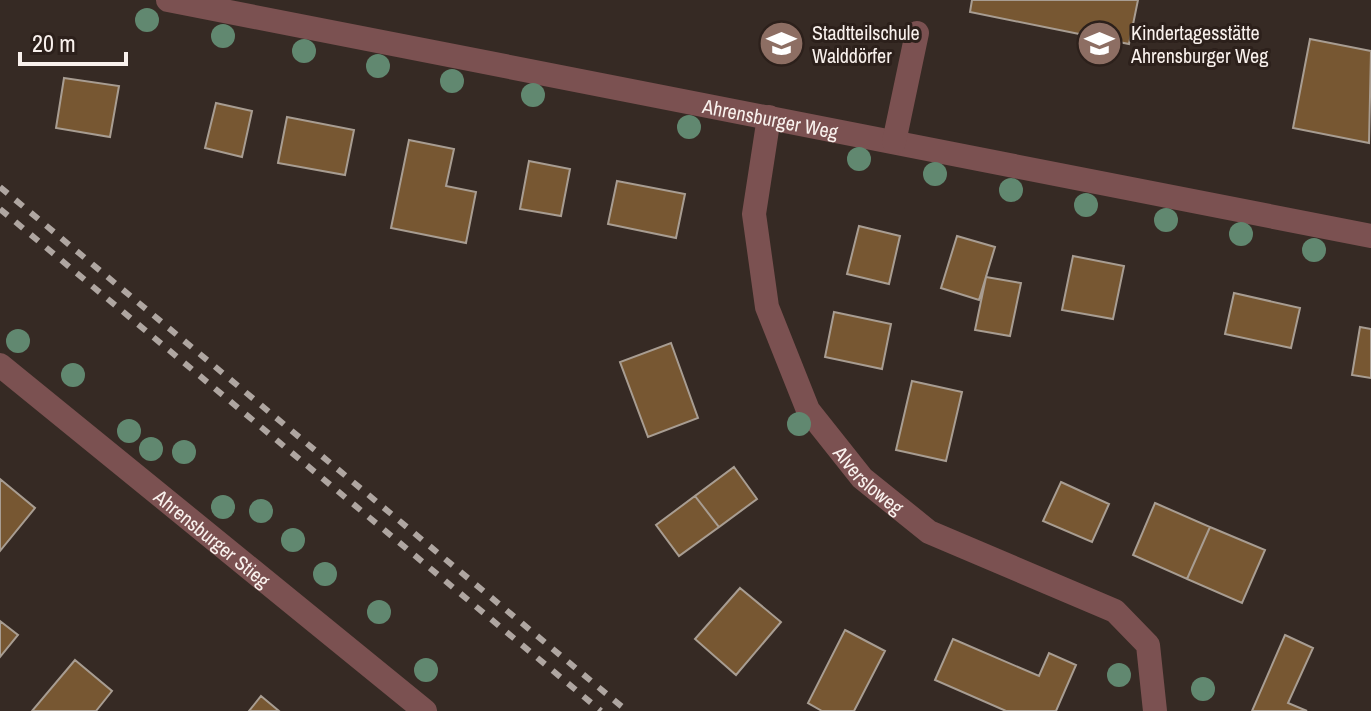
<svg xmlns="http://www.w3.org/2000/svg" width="1371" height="711" viewBox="0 0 1371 711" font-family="'Archivo Narrow',sans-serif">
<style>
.building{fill:#775732;stroke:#a89d92;stroke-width:2}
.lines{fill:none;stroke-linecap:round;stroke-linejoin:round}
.minor{stroke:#7b5151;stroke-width:24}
.rail{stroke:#afa6a1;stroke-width:6;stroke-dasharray:10 10;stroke-linecap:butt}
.tree{fill:#618870}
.labels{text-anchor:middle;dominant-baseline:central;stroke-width:6;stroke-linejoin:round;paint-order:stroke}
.poi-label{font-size:20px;fill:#f9f1ed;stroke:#2c201b;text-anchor:start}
.street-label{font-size:20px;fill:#f9f1ed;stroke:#2c201b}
</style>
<rect width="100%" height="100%" fill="#362a24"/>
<!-- building -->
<path class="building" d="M972,0H1138L1129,44L970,12Z
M1310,39L1371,51L1369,143L1293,128Z
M64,78L119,86L110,137L56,128Z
M216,103L252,111L242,157L205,148Z
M287,117L354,130L345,175L278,163Z
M409,140L454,149L446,186L476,192L466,243L391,228Z
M529,161L570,169L561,216L520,209Z
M617,181L685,194L676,238L608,224Z
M859,226L900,236L889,284L847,274Z
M957,236L995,247L979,300L941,288Z
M1073,256L1124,266L1113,319L1062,310Z
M986,277L1021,283L1010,336L975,330Z
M1234,293L1300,308L1291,348L1225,334Z
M834,312L891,324L882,369L825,357Z
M1360,327L1371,329V378L1352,375Z
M671,343L698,418L648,437L620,362Z
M912,381L962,392L946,461L896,450Z
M734,467L757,499L719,527L695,496Z
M0,479L35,508L0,551Z
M1061,482L1109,504L1092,542L1043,521Z
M695,496L719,527L679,556L656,525Z
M1155,503L1210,527L1187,579L1133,555Z
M1210,527L1265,550L1242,603L1187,579Z
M740,588L781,622L736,675L695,639Z
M0,621L18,635L0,657Z
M845,630L885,651L854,711H822L808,703Z
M1285,635L1313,648L1288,703L1307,711H1252Z
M953,639L1039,676L1049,653L1076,665L1056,711H1006L935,680Z
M75,660L112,691L96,711H32Z
M261,696L279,711H249Z"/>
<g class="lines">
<!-- minor -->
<g class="minor">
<path id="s1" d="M168,0L1371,236"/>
<path id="s2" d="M769,117L754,214L767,307L808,410L862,478L929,532L1115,611L1148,645L1155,711"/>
<path d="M894,142L917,33"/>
<path id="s3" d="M0,365L425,711"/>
</g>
<!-- rail -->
<path class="rail" d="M0,187L627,711
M0,209L601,711"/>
</g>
<!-- trees -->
<g class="tree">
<circle cx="147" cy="20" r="12"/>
<circle cx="223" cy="36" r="12"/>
<circle cx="304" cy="51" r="12"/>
<circle cx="378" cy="66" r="12"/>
<circle cx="452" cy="81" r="12"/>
<circle cx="533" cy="95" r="12"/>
<circle cx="689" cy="127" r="12"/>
<circle cx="859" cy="159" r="12"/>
<circle cx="935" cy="174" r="12"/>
<circle cx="1011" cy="190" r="12"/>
<circle cx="1086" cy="205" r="12"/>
<circle cx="1166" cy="220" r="12"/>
<circle cx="1241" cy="234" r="12"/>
<circle cx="1314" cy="250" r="12"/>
<circle cx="18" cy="341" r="12"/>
<circle cx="73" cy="375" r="12"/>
<circle cx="799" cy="424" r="12"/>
<circle cx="129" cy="431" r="12"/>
<circle cx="151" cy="449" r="12"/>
<circle cx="184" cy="452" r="12"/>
<circle cx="223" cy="507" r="12"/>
<circle cx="261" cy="511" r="12"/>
<circle cx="293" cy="540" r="12"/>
<circle cx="325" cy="574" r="12"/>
<circle cx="379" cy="612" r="12"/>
<circle cx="426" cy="670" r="12"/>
<circle cx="1119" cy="675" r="12"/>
<circle cx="1203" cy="689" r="12"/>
</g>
<!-- icons -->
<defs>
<symbol id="school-disc" viewBox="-11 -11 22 22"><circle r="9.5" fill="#8d6e63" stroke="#2c201b"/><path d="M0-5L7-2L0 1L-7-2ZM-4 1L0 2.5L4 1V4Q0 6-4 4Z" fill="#fff"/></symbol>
</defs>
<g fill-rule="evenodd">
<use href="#school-disc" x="756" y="18" width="51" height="51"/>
<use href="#school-disc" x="1074" y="18" width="51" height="51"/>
</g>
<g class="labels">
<!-- poi labels -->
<g class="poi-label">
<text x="812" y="32">Stadtteilschule<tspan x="812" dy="23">Walddörfer</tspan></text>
<text x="1131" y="32">Kindertagesstätte<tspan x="1131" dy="23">Ahrensburger Weg</tspan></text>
</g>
<!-- street labels -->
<g class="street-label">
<text stroke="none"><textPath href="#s1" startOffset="614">Ahrensburger Weg</textPath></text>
<text stroke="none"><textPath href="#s2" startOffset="396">Alversloweg</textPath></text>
<text stroke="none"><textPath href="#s3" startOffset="274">Ahrensburger Stieg</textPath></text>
</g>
</g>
<!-- scale -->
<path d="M20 52v12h106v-12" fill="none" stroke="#f9f1ed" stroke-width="4"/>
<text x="32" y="52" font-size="24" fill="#f9f1ed" stroke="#2c201b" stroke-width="6" paint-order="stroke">20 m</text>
</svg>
